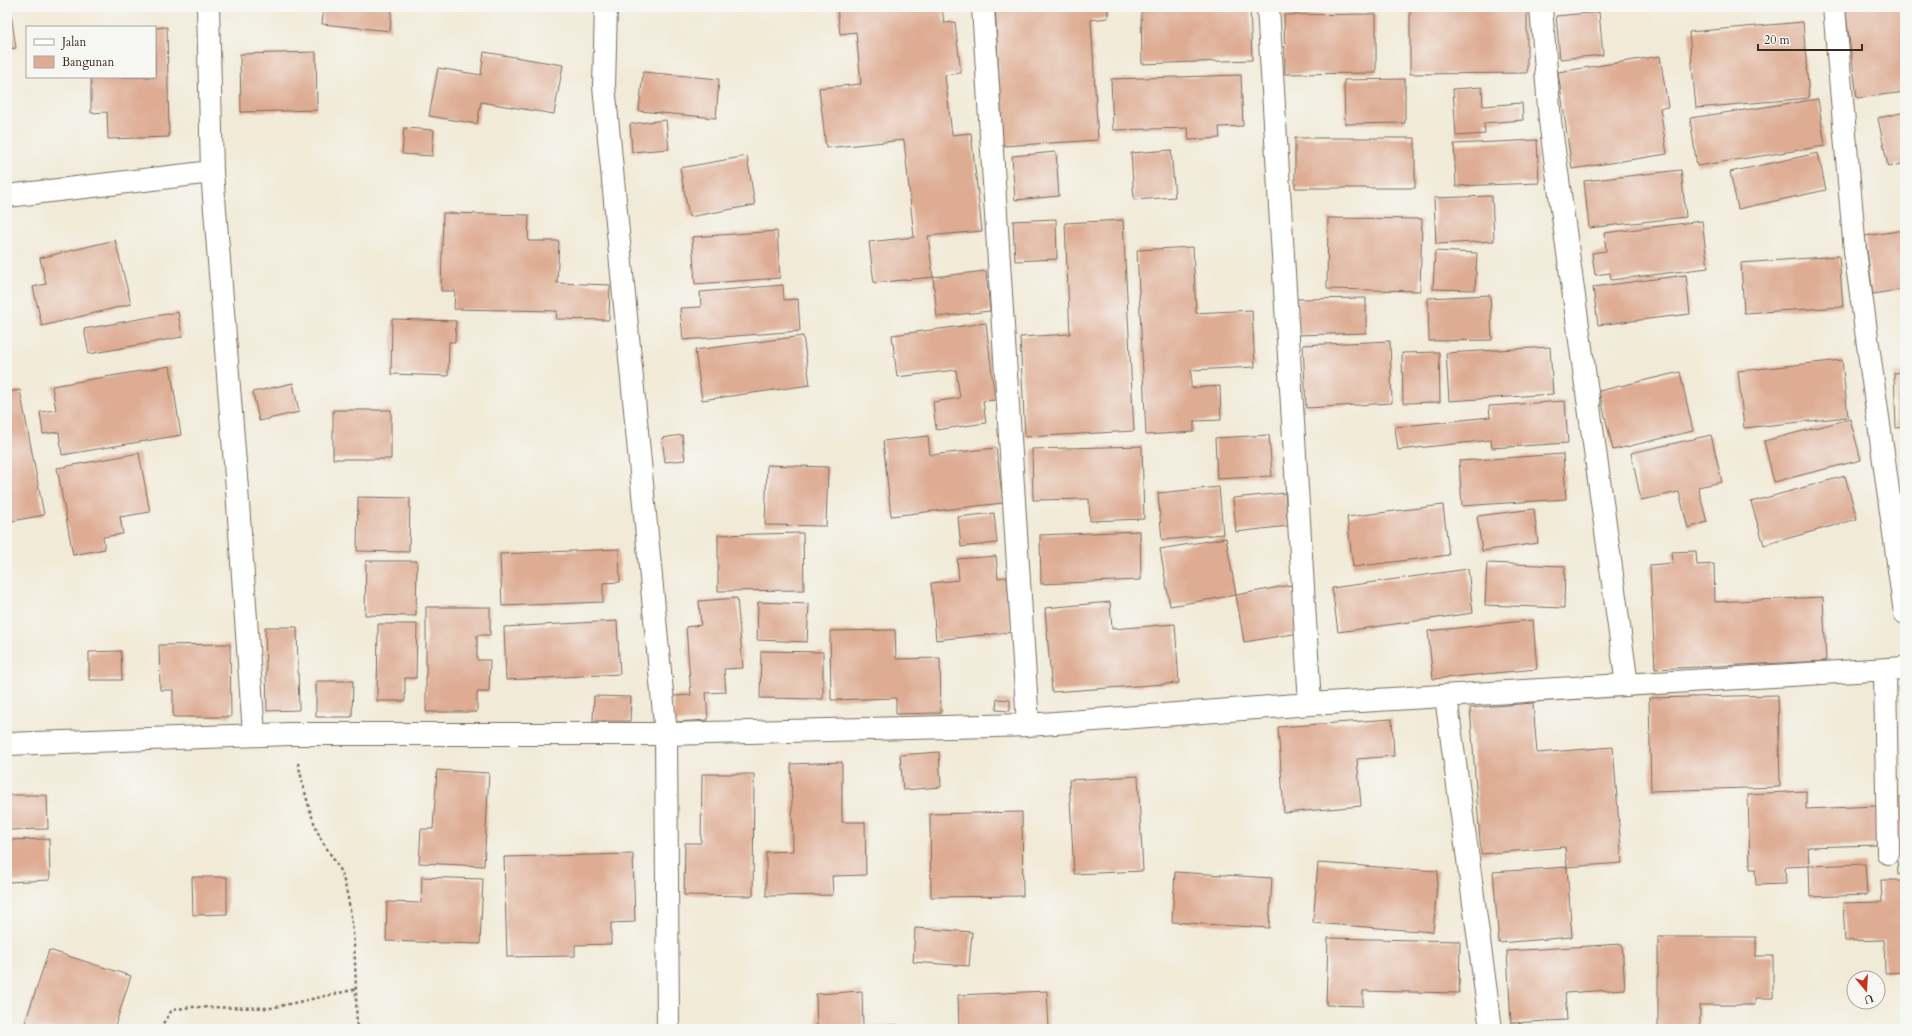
<svg xmlns="http://www.w3.org/2000/svg" width="1912" height="1036" viewBox="0 0 1912 1036" font-family="Cardo,serif">
<style>
.building{fill:#deac93}
.lines{fill:none;stroke-linecap:round;stroke-linejoin:round}
.minor-casing{stroke:#7b6d5f;stroke-width:24}
.path{stroke:#7b6d5f;stroke-width:2.5;stroke-dasharray:3 3;stroke-linecap:butt}
.minor{stroke:#fff;stroke-width:22}
</style>
<rect width="100%" height="100%" fill="#f6f6f2"/>
<filter id="ink" filterUnits="userSpaceOnUse"><feTurbulence type="fractalNoise" baseFrequency=".025" numOctaves="2"/><feDisplacementMap in="SourceGraphic" scale="8" xChannelSelector="R" yChannelSelector="G"/><feConvolveMatrix kernelMatrix="1 2 1 2 8 2 1 2 1" color-interpolation-filters="sRGB"/></filter>
<filter id="wash" filterUnits="userSpaceOnUse"><feTurbulence type="fractalNoise" baseFrequency=".012" numOctaves="4" result="noise"/><feDisplacementMap in="SourceGraphic" scale="16" xChannelSelector="R" yChannelSelector="G"/><feGaussianBlur stdDeviation="0.9" result="paint"/><feColorMatrix in="noise" values="0 0 0 0 0 0 0 0 0 0 0 0 0 0 0 0 0 1.4 0 .05"/><feComposite in="paint" operator="in"/></filter>
<g filter="url(#wash)">
<rect width="100%" height="100%" fill="#f1ead7"/>
<g id="blocks">
<!-- building -->
<path class="building" d="M7,7H10L16,48L7,49Z
M324,7H392L390,31L322,24Z
M837,7H942L944,23L955,22L961,73L945,75L952,135L971,133L982,231L928,236L933,277L874,283L869,242L914,237L904,140L826,148L819,88L861,84L856,32L840,34Z
M995,7H1108V18L1091,20L1098,140L1003,146Z
M1141,7H1250L1252,60L1142,64Z
M1283,7H1316V8L1283,9Z
M1410,7H1527V73L1410,74Z
M1845,7H1905V92L1857,98Z
M1599,12L1603,55L1560,59L1556,16Z
M1376,14V73L1285,74L1284,15Z
M1803,22L1809,98L1696,108L1689,32Z
M167,27L169,137L108,139L107,112L91,113V77H155V28Z
M316,52L317,110L241,112L240,54Z
M484,52L563,65L554,114L481,102L477,124L429,116L438,68L481,75Z
M1660,56L1668,107L1660,108L1667,154L1572,169L1558,72Z
M643,72L719,79L716,118L639,111Z
M1241,75L1243,126L1219,127L1220,138L1189,140L1188,128L1113,130L1111,79Z
M1405,79V123L1345,124L1344,80Z
M1482,87L1483,106L1522,103L1523,120L1484,123L1485,134L1456,136L1453,89Z
M1818,99L1825,146L1697,166L1690,118Z
M1905,112V163L1888,167L1878,118Z
M666,120L669,149L632,152L630,124Z
M404,128L434,130L432,156L402,154Z
M1295,138H1415V188H1295Z
M1537,140L1539,183L1456,186L1454,144Z
M1171,150L1175,197L1134,200L1131,153Z
M1056,152L1059,196L1015,200L1012,156Z
M1818,153L1826,190L1738,209L1730,172Z
M747,156L755,205L689,217L680,168Z
M1681,170L1686,217L1589,228L1584,181Z
M1492,196L1494,241L1436,244L1434,198Z
M443,213L529,215L528,241H559L557,283L610,285L609,320L556,319L557,311L454,309L455,291H441Z
M1328,218L1422,219L1420,291L1327,289Z
M1056,219L1057,259L1015,261L1013,221Z
M1123,220L1134,431L1025,437L1020,337L1070,334L1065,223Z
M1702,221L1708,268L1611,280L1610,273L1595,275L1592,253L1606,251L1604,233Z
M1905,230V289L1873,294L1865,236Z
M777,231L780,278L695,284L692,237Z
M115,240L131,304L42,326L33,287L46,284L40,258Z
M1193,247L1196,313L1252,310L1255,367L1191,370V388L1220,386L1221,420L1194,421V432L1146,435L1137,250Z
M1435,251L1477,253L1475,290L1433,289Z
M1839,256L1843,307L1744,313L1741,263Z
M986,271L990,311L937,317L933,277Z
M1686,275L1690,314L1598,325L1593,287Z
M783,285L784,300L798,299L800,331L683,340L680,308L701,307L700,292Z
M1490,295L1492,340L1429,341L1428,298Z
M1366,298V333L1297,335V299Z
M178,312L182,337L89,354L84,329Z
M392,319L456,321L455,342H449L448,376L391,374Z
M986,323L995,400L983,401L986,423L936,430L933,402L960,398L956,370L897,377L892,335Z
M803,336L810,385L702,400L695,350Z
M1390,341L1392,403L1306,408L1303,345Z
M1550,347L1553,394L1449,401L1446,353Z
M1439,352L1440,402L1403,403L1402,353Z
M1842,360L1848,417L1744,428L1738,371Z
M170,366L181,435L62,455L59,432L43,434L40,412L56,410L52,386Z
M1680,372L1693,431L1613,450L1599,391Z
M1905,372V427L1896,428L1894,373Z
M293,383L299,412L259,421L253,392Z
M20,390L44,515L7,522V392Z
M1565,401L1568,443L1492,448L1491,440L1398,450L1395,427L1490,417L1489,406Z
M333,410H391V459H333Z
M1850,419L1861,460L1774,482L1764,441Z
M682,435L685,460L665,462L662,438Z
M1269,435L1272,476L1217,479L1215,438Z
M1711,435L1722,482L1698,487L1707,522L1688,528L1679,492L1641,500L1631,453Z
M928,436L930,455L996,448L1003,503L891,516L883,441Z
M1142,446L1144,519L1090,521L1089,499L1033,500L1032,449Z
M139,453L150,512L120,517L123,534L103,537L105,549L73,555L57,468Z
M1563,454L1566,499L1462,506L1459,461Z
M767,465L828,467L826,526L765,525Z
M1845,476L1857,519L1764,545L1751,502Z
M1219,487L1223,534L1162,540L1158,493Z
M1285,493L1288,526L1236,532L1233,498Z
M358,497L410,498L409,552L357,551Z
M1443,505L1449,555L1353,567L1347,517Z
M1534,509L1538,543L1482,551L1477,516Z
M994,513L997,543L961,547L958,517Z
M1140,531L1141,580L1041,584L1040,535Z
M803,533L804,590L718,591V535Z
M1226,538L1236,595L1170,606L1160,549Z
M619,549L620,582L603,583V602L502,606L500,554Z
M1696,551L1697,565L1714,564L1715,602L1823,597L1826,661L1655,669L1650,565L1673,563L1672,552Z
M996,556L998,578L1007,577L1012,632L936,640L931,583L959,580L957,559Z
M366,561H417L416,616L365,615Z
M1487,563L1565,566L1564,608L1485,605Z
M1468,569L1473,613L1338,632L1332,588Z
M1291,585L1299,633L1244,642L1236,595Z
M737,598L743,668L724,669L726,692L706,693L708,720L675,722L673,696L691,695L686,627L701,625L699,601Z
M758,602L809,604L807,642L757,640Z
M1110,602L1112,629L1175,624L1179,683L1052,692L1045,608Z
M426,607H490V635H477V660H490L489,692H477V712H426Z
M1533,620L1537,669L1433,679L1428,631Z
M617,621L620,674L506,680L504,627Z
M378,624H417L416,678H405V701H377Z
M265,627H297L299,710L267,711Z
M895,630L896,659L940,658L941,713L896,714V698L831,700L830,631Z
M230,644L231,717H173V690H160L159,645Z
M121,651L122,680H89V652Z
M761,651L823,652V699L760,698Z
M316,681H353L352,717H316Z
M1778,695L1780,787L1651,791L1649,698Z
M594,696L631,697L630,721H593Z
M997,699L1010,700V711L996,710Z
M1533,703L1537,753L1613,747L1622,863L1567,867L1572,937L1499,943L1493,872L1567,867L1565,847L1481,854L1470,708Z
M1392,719L1394,756L1357,759L1361,806L1284,813L1278,727Z
M939,752L941,787L903,790L900,755Z
M842,762V822H865L866,875L832,876L833,895L766,896V852L793,851L791,764Z
M437,770L489,773L484,866L419,863L421,829H433Z
M702,774H754L753,896L684,895L685,843H701Z
M1138,776L1143,871L1074,874L1069,780Z
M1806,791V809L1876,806L1877,845L1808,847L1809,866L1865,864L1867,895L1810,897L1809,866L1785,867L1786,884L1756,885L1755,869H1750L1748,794Z
M7,795H47L48,829L7,830Z
M1893,797H1905V874L1898,875Z
M1022,812L1023,896L931,897L930,814Z
M49,839L50,880L7,882V840Z
M633,854L635,922L611,923V944L575,945V956L507,957L504,857Z
M1318,863L1438,871L1433,932L1313,923Z
M1175,872L1272,878L1269,928L1172,922Z
M192,877H227V914L193,915Z
M422,877L483,879L480,944L386,941L387,902L421,903Z
M1881,880H1902L1903,904H1905V972L1885,973L1884,940L1845,941L1843,903L1882,902Z
M915,928L972,932L969,966L913,962Z
M1658,937H1756V956H1773V998H1755V1005H1700V1029H1658Z
M1328,938L1460,941L1459,993L1363,991V1006L1326,1005Z
M1622,944L1625,989L1565,993L1567,1020L1511,1023L1507,951Z
M49,950L131,976L114,1029H23Z
M862,991L863,1026L897,1025V1029H817L816,994Z
M1047,991L1049,1029H959L958,995Z
M1323,1027L1405,1028V1029H1323Z"/>
</g>
</g>
<g filter="url(#ink)">
<use href="#blocks" fill-opacity="0" stroke="#7b6d5f" stroke-width="1"/>
<g class="lines">
<defs>
<path id="minor" d="M208,7L212,172L237,489L254,735
M983,7L1028,725
M1268,7L1310,704L1905,668
M1541,7L1550,121L1627,685
M1834,7L1855,251L1905,613
M7,196L212,172
M1885,670L1888,853
M1446,697L1491,1029
M7,744L290,734H666L604,86L606,7
M668,1029L666,734L1028,725L1310,704"/>
</defs>
<!-- minor casing -->
<use href="#minor" class="minor-casing"/>
<!-- path -->
<path class="path" d="M298,763C303,784 308,807 316,828C323,847 338,861 344,881C357,930 355,979 357,1029
M162,1029V1025L172,1010L190,1007L271,1008L357,989"/>
<!-- minor -->
<use href="#minor" class="minor"/>
</g>
</g>
<!-- margin -->
<rect width="1912" height="1036" fill="none" stroke="#f6f6f2" stroke-width="24"/>
<!-- legend -->
<rect x="26" y="26" width="130" height="52" fill="#f6f6f2" stroke="#aba49d"/>
<rect x="34" y="39" width="20" height="6" fill="#ffffff" stroke="#aba49d"/>
<text x="62" y="46" font-size="12" fill="#3b2a1e">Jalan</text>
<rect x="34" y="56" width="20" height="12" fill="#deac93" stroke="#aba49d"/>
<text x="62" y="66" font-size="12" fill="#3b2a1e">Bangunan</text>
<!-- north arrow -->
<g transform="translate(1866 990) rotate(162)"><circle r="19" fill="#f6f6f2" stroke="#aba49d"/>
<path d="M0-3L7 15L0 10L-7 15Z" fill="#c8321e"/>
<text y="-6" font-size="11" font-weight="bold" text-anchor="middle" fill="#3b2a1e">U</text>
</g>
<!-- scale -->
<path d="M1758 44v6h104v-6" fill="none" stroke="#3b2a1e" stroke-width="2"/>
<text x="1764" y="44" font-size="12" fill="#3b2a1e" stroke="#f6f6f2" stroke-width="3" paint-order="stroke">20 m</text>
</svg>
